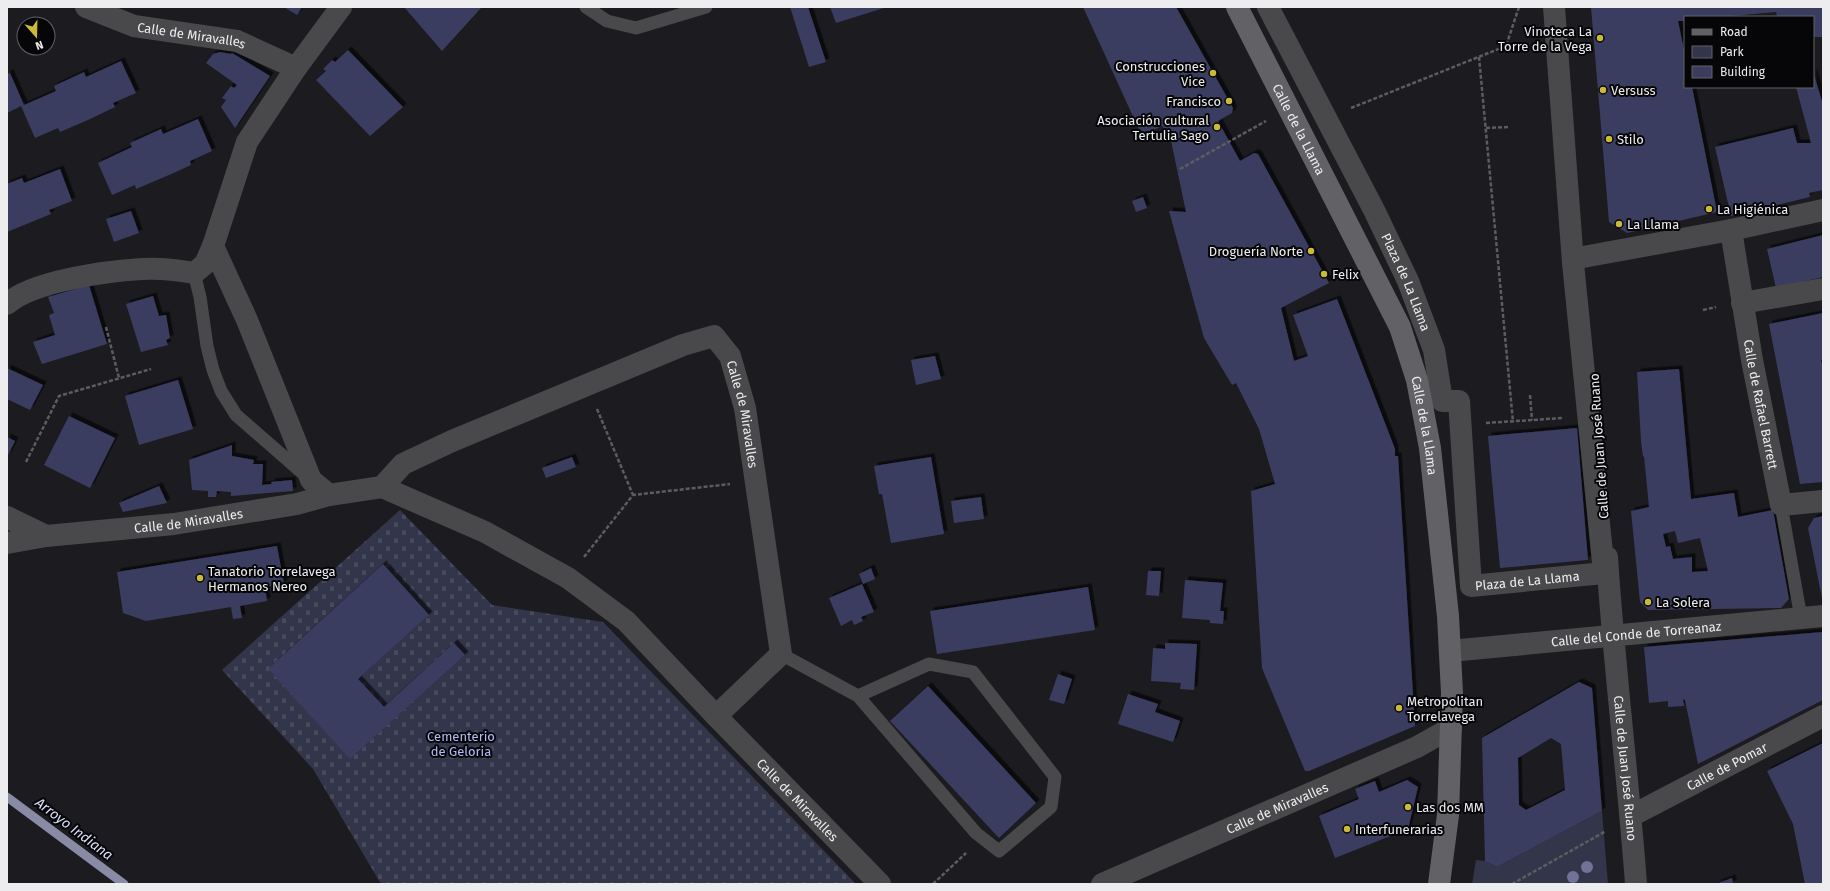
<svg xmlns="http://www.w3.org/2000/svg" width="1830" height="891" viewBox="0 0 1830 891" font-family="'Fira Sans',sans-serif">
<style>
.cemetery{fill:url(#cemetery-stones)}
.park{fill:#33354a}
.lines{fill:none;stroke-linecap:round;stroke-linejoin:round}
.stream{stroke:#898aa5;stroke-width:9}
.building{fill:#3b3c60;fill-rule:evenodd;filter:url(#shadow)}
.path{stroke:#5c5c61;stroke-width:2.5;stroke-dasharray:4 2;stroke-linecap:butt}
.lane{stroke:#49494b;stroke-width:13}
.street{stroke:#49494b;stroke-width:22}
.secondary{stroke:#626266;stroke-width:22}
.tree{fill:#707298}
.poi-dot{fill:#cbba39;stroke:#060608;stroke-width:1.5}
.labels{text-anchor:middle;dominant-baseline:central;stroke-width:4;stroke-linejoin:round;paint-order:stroke}
.poi-label{font-size:13px;fill:#ededf0;stroke:#060608;text-anchor:start}
.street-label{font-size:13px;fill:#ededf0;stroke:#060608}
.park-label{font-size:13px;fill:#b6bafa;stroke:#060608}
.water-label{font-size:14px;font-style:italic;fill:#dee1fb;stroke:#060608}
</style>
<defs>
<pattern id="cemetery-stones" width="16" height="16" patternUnits="userSpaceOnUse"><rect width="16" height="16" fill="#33354a"/><path d="M2 7V4a2 2 0 0 1 4 0v3zM10 15v-3a2 2 0 0 1 4 0v3z" fill="#47495c"/></pattern>
<filter id="shadow"><feDropShadow dx="3.5" dy="-3.5" stdDeviation="0" flood-color="#0009"/></filter>
</defs>
<rect width="100%" height="100%" fill="#1b1b20"/>
<!-- cemetery -->
<path class="cemetery" d="M400,510L492,605L603,622L856,884H381L313,769L222,670Z"/>
<!-- park -->
<path class="park" d="M1602,811L1608,884H1472L1476,860L1485,861L1497,867Z"/>
<g class="lines">
<!-- stream -->
<path class="stream" d="M7,797L124,884"/>
</g>
<!-- building -->
<path class="building" d="M284,7H302L297,15Z
M404,7H482L442,51Z
M790,7H808L826,62L809,67Z
M830,7H887L836,23Z
M1083,7H1176L1233,108L1232,113L1218,121L1240,161L1254,153L1258,154L1329,283L1281,308L1294,361L1308,356L1293,315L1337,299L1395,449V456H1398L1415,726L1309,771H1305L1262,668L1251,491L1275,484L1259,429L1236,383L1232,385L1204,338L1169,211L1186,212L1170,136L1162,126L1142,136Z
M1591,7H1823V37H1813V17H1777L1776,12L1720,17H1685V21H1678L1685,55V87H1692L1717,212L1627,233L1609,222Z
M348,50L403,107L370,136L316,80L326,71L323,69L332,60L335,62Z
M220,52L231,54L232,53L270,76L235,128L221,107L226,100L222,98L231,86L234,88L237,85L206,63L213,54Z
M121,61L136,93L113,103L115,107L88,120L60,132L58,128L35,138L21,106L7,113V74L10,73L24,105L56,91L54,86L84,72L86,77Z
M1813,71L1823,105V190L1809,193L1810,197L1731,216L1715,147L1793,128L1797,143H1811L1796,87H1813Z
M198,119L212,151L190,161L191,165L169,175L136,189L135,185L112,195L98,163L132,147L130,143L161,129L163,134Z
M60,169L72,201L49,210L51,214L7,232V184L22,178L24,183Z
M1143,197L1147,208L1136,212L1132,201Z
M131,211L139,233L114,242L106,219Z
M1823,235V277L1776,288L1767,249Z
M89,285L107,344L42,364L33,342L55,335L49,315L54,313L48,297Z
M153,296L159,316L166,315L170,338L166,340L168,345L141,352L126,304Z
M1823,313V360H1821L1823,368V482L1800,484L1769,324Z
M935,356L941,379L916,385L911,360Z
M7,368L43,385L30,410L7,399Z
M1679,369L1691,499L1734,493L1738,517L1773,510L1789,599L1781,608L1648,610L1640,602L1631,511L1649,507L1644,456L1643,457L1641,441L1637,372ZM1675,531L1678,543L1700,538L1708,571L1692,572V557L1673,559L1670,546L1666,547L1663,534Z
M178,380L193,429L139,445L125,396Z
M69,416L115,438L90,488L44,465Z
M1577,428L1588,560L1500,568L1488,436Z
M7,437L15,441L7,457Z
M232,445V456L254,460L253,464H263L262,485L272,484L271,482L292,480L293,491L231,496V492L217,491L216,497H208V491L192,490L189,460Z
M572,457L576,467L546,478L542,468Z
M931,457L944,534L891,543L882,494H879L874,466Z
M159,486L167,503L123,512L119,503Z
M981,497L984,519L954,523L951,501Z
M1823,516V598H1822L1808,528L1814,518Z
M277,546L284,584L265,587L267,601L240,606L242,618L233,619L231,607L146,621L123,613L117,572Z
M383,564L429,615L358,679L384,707L454,643L465,655L350,759L268,669Z
M871,568L875,579L863,584L859,574Z
M1148,571H1161L1159,596L1146,595Z
M1185,580L1223,583L1220,611H1224L1223,624L1210,623V620L1182,618Z
M862,584L874,612L861,617L863,621L854,625L852,620L841,626L829,598Z
M1088,587L1095,630L937,654L930,611Z
M1823,632V700L1698,764L1685,700L1683,699L1684,706L1668,707V701L1649,703L1644,647Z
M1165,643L1197,644L1194,690L1180,689L1181,683L1151,681L1153,648L1165,649Z
M1058,674L1072,679L1064,704L1049,700Z
M1579,682L1592,688L1602,811L1497,867L1485,861L1482,738ZM1551,738L1561,744L1565,790L1526,810L1519,805L1518,758Z
M928,686L1036,803L999,838L890,721Z
M1128,694L1158,704L1155,712L1180,721L1173,742L1118,724Z
M1823,743V884H1805L1793,824L1767,771Z
M1407,780L1418,787L1408,829L1335,858L1319,816L1359,799L1355,789L1375,781L1379,792Z
M1732,878L1733,884H1716Z"/>
<g class="lines">
<!-- path -->
<path class="path" d="M1479,57L1513,422
M1351,108L1506,46L1519,7
M1486,128L1508,127
M1180,169L1266,121
M1703,310L1716,307
M106,327L119,378
M1530,395L1532,420
M597,409L633,495
M1486,423L1563,418
M26,462L59,396L151,369
M584,557L633,495L730,484
M933,884L966,853
M1512,884L1606,831"/>
<!-- lane -->
<path class="lane" d="M586,7L607,21L636,28L706,7
M194,273L200,297L207,346L213,370L221,391L236,415L306,476
M1781,505L1801,618
M781,654L858,696L929,664L973,672L1055,777L1051,807L999,851L976,833L858,696"/>
<!-- street -->
<g class="street">
<path id="s1" d="M86,7L134,26L237,41L296,68L341,7"/>
<path id="s2" d="M1268,7L1374,210L1408,281L1434,350L1442,401H1459L1471,586L1604,573L1573,263L1554,7"/>
<path id="s3" d="M1731,230L1752,360L1781,505L1823,501"/>
<path d="M213,246L247,320L311,480L329,495"/>
<path d="M1583,257L1731,230L1823,210"/>
<path d="M1742,303L1823,289"/>
<path d="M7,304C32,281 108,271 142,269C160,268 177,270 194,273L205,264L213,246L247,142L296,68"/>
<path id="s4" d="M382,487L403,464L452,441L683,345L714,336L730,356L745,408L781,654L716,716"/>
<path d="M7,517L46,536"/>
<path id="s5" d="M7,543L46,536L174,524L297,504L329,495L382,487L485,532L568,578L626,621L716,716L880,884"/>
<path id="s6" d="M1607,557C1614,666 1628,775 1636,884"/>
<path id="s7" d="M1450,651L1823,616"/>
<path id="s8" d="M1631,816L1823,716"/>
<path id="s9" d="M1102,884L1417,747L1451,728"/>
</g>
<!-- secondary -->
<path class="secondary" id="s10" d="M1237,7L1400,327L1417,380L1430,448L1448,616L1452,693L1448,815L1439,884"/>
</g>
<!-- trees -->
<g class="tree">
<circle cx="1587" cy="867" r="6"/>
<circle cx="1573" cy="877" r="6"/>
</g>
<!-- markers -->
<g class="poi-dot">
<circle cx="1600" cy="38" r="4"/>
<circle cx="1213" cy="73" r="4"/>
<circle cx="1603" cy="90" r="4"/>
<circle cx="1229" cy="101" r="4"/>
<circle cx="1217" cy="127" r="4"/>
<circle cx="1609" cy="139" r="4"/>
<circle cx="1709" cy="209" r="4"/>
<circle cx="1619" cy="224" r="4"/>
<circle cx="1311" cy="251" r="4"/>
<circle cx="1324" cy="274" r="4"/>
<circle cx="200" cy="578" r="4"/>
<circle cx="1648" cy="602" r="4"/>
<circle cx="1399" cy="708" r="4"/>
<circle cx="1408" cy="807" r="4"/>
<circle cx="1347" cy="829" r="4"/>
</g>
<g class="labels">
<!-- poi labels -->
<g class="poi-label">
<text x="1592" y="31" text-anchor="end">Vinoteca La<tspan x="1592" dy="15">Torre de la Vega</tspan></text>
<text x="1205" y="66" text-anchor="end">Construcciones<tspan x="1205" dy="15">Vice</tspan></text>
<text x="1611" y="90">Versuss</text>
<text x="1221" y="101" text-anchor="end">Francisco</text>
<text x="1209" y="120" text-anchor="end">Asociación cultural<tspan x="1209" dy="15">Tertulia Sago</tspan></text>
<text x="1617" y="139">Stilo</text>
<text x="1717" y="209">La Higiénica</text>
<text x="1627" y="224">La Llama</text>
<text x="1303" y="251" text-anchor="end">Droguería Norte</text>
<text x="1332" y="274">Felix</text>
<text x="208" y="571">Tanatorio Torrelavega<tspan x="208" dy="15">Hermanos Nereo</tspan></text>
<text x="1656" y="602">La Solera</text>
<text x="1407" y="701">Metropolitan<tspan x="1407" dy="15">Torrelavega</tspan></text>
<text x="1416" y="807">Las dos MM</text>
<text x="1355" y="829">Interfunerarias</text>
</g>
<!-- street labels -->
<g class="street-label">
<text stroke="none"><textPath href="#s1" startOffset="110">Calle de Miravalles</textPath></text>
<text stroke="none"><textPath href="#s10" startOffset="137">Calle de la Llama</textPath></text>
<text stroke="none"><textPath href="#s2" startOffset="308">Plaza de La Llama</textPath></text>
<text stroke="none"><textPath href="#s3" startOffset="177">Calle de Rafael Barrett</textPath></text>
<text stroke="none"><textPath href="#s4" startOffset="453">Calle de Miravalles</textPath></text>
<text stroke="none"><textPath href="#s10" startOffset="461">Calle de la Llama</textPath></text>
<text transform="translate(1599 446) rotate(-94)">Calle de Juan José Ruano</text>
<text stroke="none"><textPath href="#s5" startOffset="183">Calle de Miravalles</textPath></text>
<text stroke="none"><textPath href="#s2" startOffset="692">Plaza de La Llama</textPath></text>
<text stroke="none"><textPath href="#s7" startOffset="187">Calle del Conde de Torreanaz</textPath></text>
<text stroke="none"><textPath href="#s8" startOffset="108">Calle de Pomar</textPath></text>
<text stroke="none"><textPath href="#s6" startOffset="212">Calle de Juan José Ruano</textPath></text>
<text stroke="none"><textPath href="#s5" startOffset="907">Calle de Miravalles</textPath></text>
<text stroke="none"><textPath href="#s9" startOffset="191">Calle de Miravalles</textPath></text>
</g>
<!-- park labels -->
<g class="park-label">
<text x="461" y="736">Cementerio<tspan x="461" dy="15">de Geloria</tspan></text>
</g>
<!-- water labels -->
<g class="water-label">
<text transform="translate(74 829) rotate(37)">Arroyo Indiana</text>
</g>
</g>
<!-- border -->
<rect width="1830" height="891" fill="none" stroke="#ededf0" stroke-width="16"/>
<!-- legend -->
<rect x="1684" y="16" width="130" height="72" fill="#060608" stroke="#626265"/>
<rect x="1692" y="29" width="20" height="6" fill="#626266" stroke="#626265"/>
<text x="1720" y="36" font-size="12" fill="#ededf0">Road</text>
<rect x="1692" y="46" width="20" height="12" fill="#33354a" stroke="#626265"/>
<text x="1720" y="56" font-size="12" fill="#ededf0">Park</text>
<rect x="1692" y="66" width="20" height="12" fill="#3b3c60" stroke="#626265"/>
<text x="1720" y="76" font-size="12" fill="#ededf0">Building</text>
<!-- north arrow -->
<g transform="translate(36 36) rotate(160)"><circle r="19" fill="#060608" stroke="#626265"/>
<path d="M0-3L7 15L0 10L-7 15Z" fill="#cbba39"/>
<text y="-6" font-size="11" font-weight="bold" text-anchor="middle" fill="#ededf0">N</text>
</g>
</svg>
